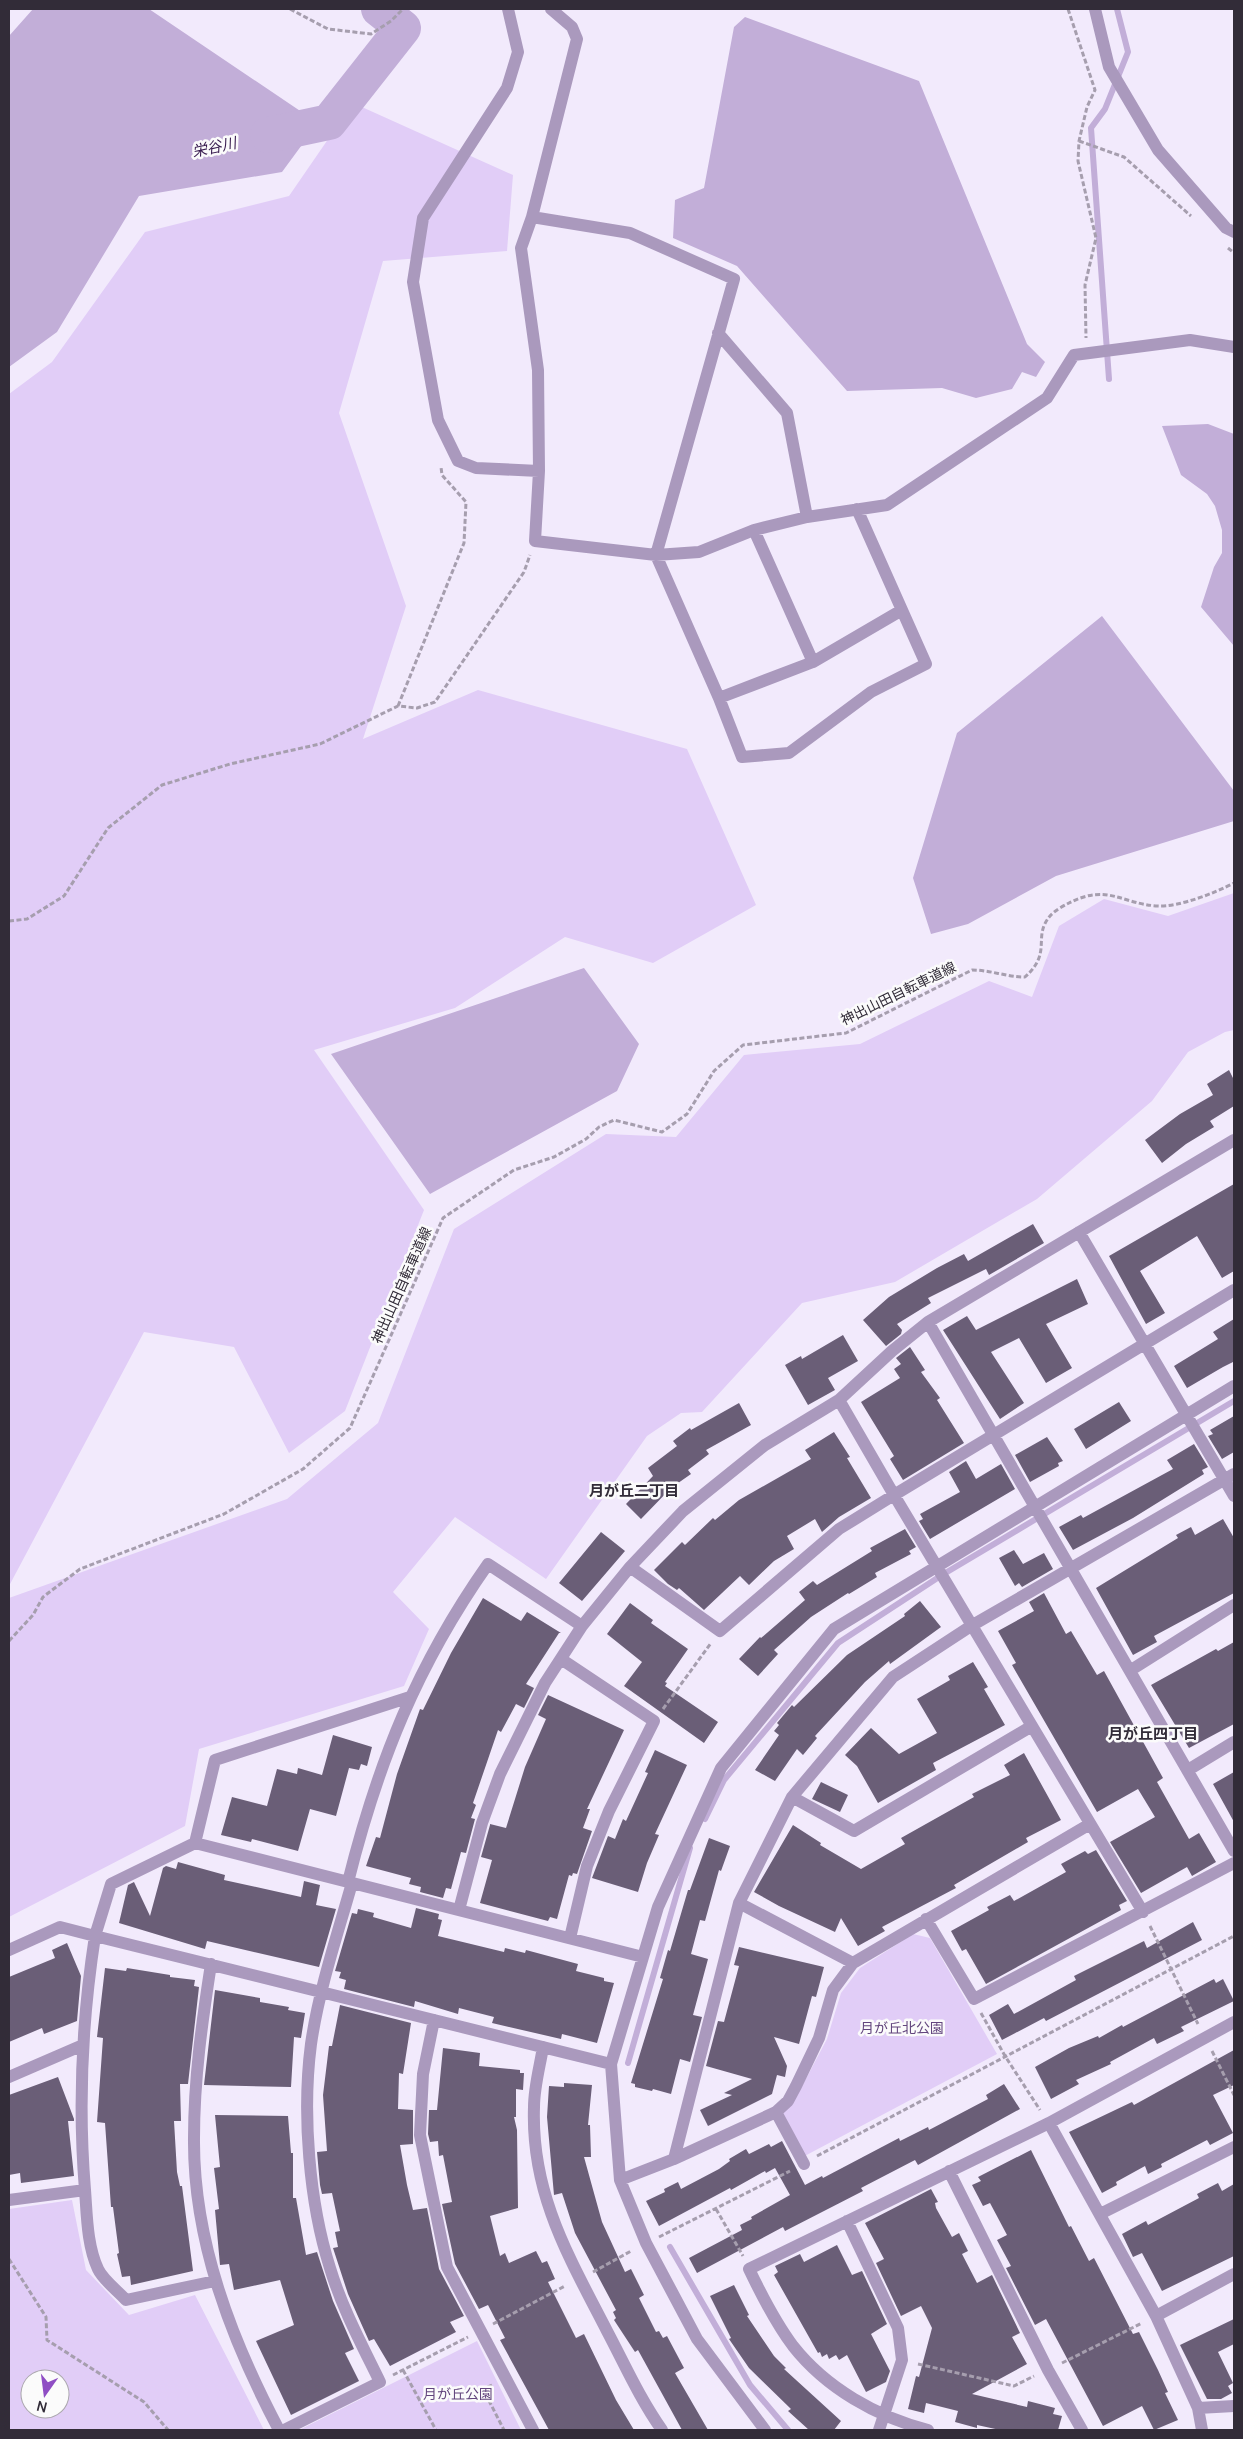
<svg xmlns="http://www.w3.org/2000/svg" width="1243" height="2439" viewBox="0 0 1243 2439" font-family="Manrope,'Noto Sans JP',sans-serif">
<style>
.green{fill:#e1cdf7;fill-rule:evenodd}
.water{fill:#c2aed8}
.lines{fill:none;stroke-linecap:round;stroke-linejoin:round}
.stream{stroke:#c2aed8;stroke-width:6}
.river{stroke:#c2aed8;stroke-width:36}
.building{fill:#6a5e77}
.path{stroke:#a69eae;stroke-width:3;stroke-dasharray:5 2.5;stroke-linecap:butt}
.minor{stroke:#aa99bd;stroke-width:12}
.labels{text-anchor:middle;dominant-baseline:central;stroke-width:5;stroke-linejoin:round;paint-order:stroke}
.street-label{font-size:14px;fill:#322c38;stroke:#fbfbfb}
.park-label{font-size:14px;fill:#63467e;stroke:#fbfbfb}
.water-label{font-size:15px;font-style:italic;fill:#391d50;stroke:#fbfbfb}
.neighbourhood-label{font-size:15px;font-weight:bold;fill:#322c38;stroke:#fbfbfb}
</style>
<rect width="100%" height="100%" fill="#f2eafc"/>
<!-- green -->
<path class="green" d="M353,103L513,175L507,251L383,261L339,413L406,606L363,739L478,690L687,749L756,905L653,963L565,937L455,1008L314,1050L424,1210L345,1411L289,1453L234,1347L144,1332L9,1586V394L52,362L145,232L289,196Z
M1234,893V1030L1225,1032L1188,1052L1152,1101L1037,1199L895,1282L802,1303L702,1412L681,1413L647,1436L546,1579L455,1517L393,1592L429,1629L404,1686L199,1749L185,1826L9,1917V1598L287,1499L378,1423L454,1229L606,1134L676,1137L744,1055L860,1044L989,981L1032,997L1059,926L1104,899L1168,916Z
M913,1934L930,1938L997,2054L799,2159L776,2112L800,2090L827,2039L841,1993L860,1968Z
M72,2200L86,2270L129,2315L195,2295L264,2430H9V2209ZM30,2379H60V2409H30Z
M477,2341L521,2430H299Z"/>
<!-- water -->
<path class="water" d="M33,9H149L318,123L282,172L139,196L57,332L9,367V36Z
M745,17L919,81L1027,344L1045,362L1036,377L1022,372L1012,389L976,398L942,388L847,391L737,266L673,238L675,200L704,188L734,27Z
M1208,424L1234,434V646L1201,607L1214,567L1222,553V530L1215,506L1207,494L1181,475L1162,426Z
M1102,616L1234,791V821L1056,876L968,924L931,934L913,878L957,733Z
M584,968L639,1044L617,1091L430,1194L331,1054Z"/>
<g class="lines">
<!-- stream -->
<path class="stream" d="M1109,379L1091,128L1105,109L1128,52L1117,9
M705,1819L724,1780L838,1643L942,1575L1234,1401
M628,2063L690,1848
M670,2247L750,2385L788,2430"/>
<!-- river -->
<path class="river" d="M268,135L329,122L403,28L379,9"/>
</g>
<!-- building -->
<path class="building" d="M1229,1070L1234,1080V1106L1210,1121L1214,1127L1186,1144L1162,1163L1145,1140L1180,1114L1213,1095L1207,1084Z
M1234,1184V1271L1222,1278L1197,1236L1140,1271L1165,1313L1146,1324L1109,1256Z
M1033,1224L1044,1243L989,1275L986,1269L928,1298L931,1303L897,1324L902,1330L901,1334L886,1346L863,1320L889,1297L937,1268L964,1254L968,1261Z
M1077,1279L1088,1304L1046,1324L1072,1368L1046,1383L1019,1338L991,1352L1024,1403L1000,1419L943,1330L967,1316L976,1330Z
M1234,1319V1364L1233,1362L1223,1367L1187,1388L1174,1366L1218,1339L1213,1332Z
M843,1335L858,1361L828,1378L835,1390L808,1405L785,1365L801,1356L802,1359Z
M910,1347L925,1370L921,1372L940,1398L937,1400L964,1443L903,1480L890,1459L894,1456L861,1402L900,1378L894,1369L901,1364L896,1358Z
M1119,1402L1131,1421L1086,1449L1074,1429Z
M739,1403L751,1425L706,1450L709,1454L688,1470L691,1474L671,1488L641,1519L626,1504L653,1476L648,1468L677,1446L673,1441L690,1428L691,1430Z
M1234,1416V1452L1222,1459L1208,1436L1213,1434L1210,1430Z
M834,1432L850,1457L847,1458L871,1498L839,1517L822,1532L815,1519L787,1536L794,1549L774,1561L749,1585L740,1576L704,1610L679,1588L677,1590L668,1584L654,1570L682,1542L685,1545L713,1518L715,1520L739,1500L811,1459L805,1450Z
M1047,1437L1063,1461L1058,1463L1059,1466L1030,1482L1015,1455Z
M1194,1444L1208,1467L1202,1470L1204,1474L1133,1518L1073,1550L1059,1527L1081,1515L1083,1518L1173,1469L1167,1460Z
M966,1461L976,1479L1001,1464L1015,1489L930,1539L919,1521L923,1519L920,1514L960,1492L949,1472Z
M1223,1519L1234,1538V1593L1154,1636L1157,1642L1133,1655L1096,1588L1178,1538L1176,1535L1191,1527L1195,1535Z
M905,1529L916,1547L909,1551L911,1554L875,1573L877,1577L849,1594L848,1593L811,1617L774,1650L778,1654L758,1676L739,1659L760,1637L761,1638L805,1600L799,1592L813,1581L817,1585L872,1551L870,1548Z
M601,1532L625,1551L582,1601L559,1583Z
M1014,1550L1023,1564L1044,1553L1053,1569L1022,1587L1019,1583L1015,1586L999,1558Z
M1044,1593L1066,1634L1071,1631L1097,1675L1104,1671L1163,1778L1157,1782L1189,1839L1199,1833L1216,1862L1192,1876L1187,1867L1141,1893L1110,1842L1155,1817L1138,1789L1097,1812L1012,1665L1016,1663L998,1631L1034,1611L1029,1602Z
M483,1598L521,1621L527,1612L561,1633H559L526,1684L534,1688L524,1708L516,1704L501,1732L498,1730L473,1803L476,1805L471,1818L475,1819L466,1853L461,1852L451,1889L446,1888L443,1898L420,1892L421,1887L409,1884L411,1878L366,1866L376,1837L380,1838L397,1774L420,1709L423,1710L451,1653Z
M920,1601L941,1627L890,1664L889,1661L865,1682L815,1736L817,1738L803,1755L797,1749L775,1781L755,1770L779,1735L774,1731L779,1725L777,1723L792,1705L794,1707L847,1655L905,1616L904,1614Z
M630,1603L653,1620L651,1623L688,1649L665,1682L667,1683L665,1686L718,1722L704,1743L624,1686L642,1662L607,1634Z
M1234,1642V1724L1189,1748L1151,1685L1216,1649L1218,1651Z
M973,1662L988,1687L984,1689L1005,1725L933,1763L936,1770L878,1803L857,1766L845,1755L871,1728L899,1754L937,1733L917,1699L950,1680L948,1676Z
M548,1695L624,1730L587,1809H590L583,1828L592,1831L577,1874L573,1873L572,1876L569,1875L557,1919L550,1917L548,1921L480,1903L492,1860L481,1857L490,1825V1824L506,1828L525,1767L546,1719L538,1715Z
M333,1735L372,1747L367,1766L361,1764L359,1770L349,1768L336,1816L310,1809L298,1851L252,1839L251,1842L221,1835L232,1797L267,1806L277,1769L297,1774L298,1768L322,1775Z
M655,1750L687,1765L655,1834L659,1835L647,1863L638,1892L592,1878L608,1836L615,1839L623,1819L626,1821L648,1773L645,1772Z
M1024,1753L1061,1820L1026,1838L1028,1842L954,1885L956,1888L882,1927L885,1931L858,1946L841,1918L835,1932L779,1906L754,1892L793,1825L821,1843L820,1845L861,1869L905,1844L901,1838L974,1797L972,1794L1010,1775L1004,1765Z
M1234,1772V1822L1213,1784Z
M821,1782L848,1795L840,1812L812,1799Z
M709,1838L730,1846L721,1871L719,1870L705,1921L700,1920L691,1954L708,1959L693,2015L702,2017L690,2062L680,2059L671,2094L653,2089L652,2091L635,2087V2084L631,2083L663,1979L660,1978L668,1950L670,1951L688,1890H690Z
M1096,1850L1127,1901L1119,1905L1121,1910L986,1984L966,1949L962,1951L951,1931L989,1910L987,1907L1010,1895L1014,1901L1066,1872L1061,1864L1085,1851L1088,1854Z
M178,1862L225,1875L224,1880L301,1897L304,1881L320,1885L316,1905L336,1909L319,1967L207,1941L205,1949L119,1923L128,1885L134,1882L150,1916L163,1868L166,1866L176,1869Z
M416,1908L439,1914L438,1919L442,1920L438,1936L504,1952L505,1948L525,1953L526,1950L578,1964L576,1971L604,1978V1981L614,1983L597,2043L562,2034L561,2039L492,2023L494,2017L459,2008L458,2014L415,2001L414,2007L344,1989L346,1980L339,1978L341,1972L335,1971L352,1913L357,1914L358,1909L374,1913L373,1917L411,1928Z
M1193,1922L1202,1940L1046,2021L1044,2018L1002,2040L989,2015L1008,2004L1014,2014L1076,1980L1074,1976L1144,1941L1147,1948Z
M67,1943L81,1976L77,2021L44,2034L42,2028L9,2042V1977L55,1958L52,1950Z
M739,1947L824,1967L816,1997L812,1996L799,2044L774,2037L787,2066L785,2077L777,2075L772,2094L708,2126L700,2110L732,2095L724,2093L752,2079L706,2066L718,2021L724,2022L739,1966L734,1965Z
M105,1968L126,1971L127,1968L170,1975V1977L195,1980L194,1986L199,1987L188,2084H180L181,2121H174L177,2172L180,2186H182L193,2271L131,2285L130,2276L122,2277L117,2254L119,2253L113,2207H111L105,2123L97,2122L103,2038L97,2037Z
M1214,1979L1216,1983L1223,1979L1234,2001L1181,2027L1184,2031L1157,2044L1154,2038L1110,2062L1111,2064L1076,2080L1079,2084L1051,2099L1035,2067L1069,2048L1098,2036L1099,2038L1122,2025L1123,2027Z
M215,1990L260,1998V2002L289,2007L288,2010L305,2013L301,2038L294,2037L291,2087L204,2085Z
M340,2005L411,2023L403,2074L399,2073L398,2109L413,2110V2144L400,2145L407,2185L413,2210L427,2208L439,2269L464,2316L450,2322L456,2332L390,2366L374,2339L369,2341L348,2294L333,2248L338,2247L335,2232L340,2231L332,2193L322,2194L320,2185L317,2152L327,2151L323,2095L329,2046H332Z
M443,2048L480,2053L479,2066L520,2070V2073H524L523,2090L516,2089V2117H514L517,2130L518,2208L490,2216L500,2256L505,2253L509,2263L536,2251L542,2263L547,2261L555,2279L548,2282L576,2338L584,2334L616,2400L634,2430H549L500,2340L505,2338L488,2305L479,2309L455,2264L442,2204L452,2202L443,2155L439,2156L438,2141L430,2142L428,2134L429,2110H437Z
M1234,2050V2085L1213,2095L1233,2133L1210,2145L1207,2140L1161,2164L1162,2167L1148,2174L1145,2166L1116,2182L1117,2185L1102,2193L1069,2132L1132,2102L1134,2105Z
M58,2077L74,2119V2121H68L74,2176L21,2183L20,2173L9,2175V2095Z
M564,2083L592,2085L588,2125H590L591,2157H584L602,2222L625,2272L631,2269L644,2295L639,2298L656,2332L659,2331L663,2338L667,2336L684,2368L675,2373L708,2430H682L638,2350L635,2352L614,2320L616,2318L613,2312L616,2310L575,2233L562,2193L554,2195L547,2117L549,2086L564,2087Z
M1004,2084L1020,2109L918,2165L915,2160L861,2188L863,2191L785,2231L783,2227L697,2273L689,2258L742,2230L740,2225L752,2219L751,2217L790,2195L775,2168L766,2173L765,2171L731,2190L730,2188L659,2226L646,2201L665,2192L664,2189L678,2182L681,2189L719,2169L730,2161L729,2159L746,2149L749,2154L769,2144L771,2147L782,2141L805,2185L822,2176L823,2178L899,2138L900,2141L928,2127L929,2130L988,2099L986,2095Z
M215,2115L288,2116L291,2153H293V2198H296L306,2255L317,2252L333,2301L354,2349L345,2353L359,2381L291,2415L256,2341L294,2325L280,2280L234,2290L229,2264L220,2265L215,2210L219,2209L214,2168L220,2167Z
M1031,2150L1069,2227L1071,2226L1089,2261L1094,2258L1133,2334L1139,2332L1158,2370L1168,2392L1165,2393L1178,2420L1154,2430L1142,2406L1103,2426L1046,2319L1035,2325L1006,2268L1011,2266L997,2240L1007,2235L990,2203L983,2206L972,2185L981,2181L978,2177Z
M1218,2183L1222,2191L1234,2184V2256L1162,2291L1142,2253L1133,2257L1122,2234L1146,2221L1148,2225L1199,2198L1197,2194Z
M931,2189L938,2202L935,2203L936,2208L952,2237L959,2233L968,2251L962,2254L977,2283L992,2275L1020,2333L1012,2337L1027,2364L972,2394L1027,2407L1028,2401L1055,2408L1053,2414L1062,2416L1058,2430H1000L977,2425V2428L955,2422L958,2411L926,2403L924,2413L908,2409L916,2376L919,2377L932,2328L921,2306L901,2316L876,2263L884,2259L865,2223Z
M837,2245L852,2275L862,2271L887,2324L871,2334L890,2371L886,2382L866,2392L847,2355L839,2360L836,2355L829,2359L827,2354L822,2357L820,2352L818,2353L774,2275L778,2272L775,2266L800,2254L804,2262Z
M734,2285L749,2315L747,2316L774,2356L786,2368L784,2369L841,2421L834,2430H809L788,2411L791,2409L749,2368L729,2339L731,2338L710,2296Z
M1234,2319V2344L1218,2352L1233,2383L1228,2386L1232,2393L1221,2399H1207L1180,2345Z"/>
<g class="lines">
<!-- path -->
<path class="path" d="M290,9L328,29L371,34L391,21L403,9
M1068,9L1095,90L1087,107L1079,141L1078,161L1096,238L1085,285L1086,338
M1079,141L1124,157L1191,216
M1228,248L1234,253
M398,706L464,543L466,502L442,475L441,467
M9,921L27,919L64,896L108,828L162,785L230,764L320,744L398,706L417,708L435,702L524,572L530,555
M9,1641L33,1615L43,1597L80,1569L224,1514L303,1469L350,1428L443,1218L514,1170L554,1157L586,1139L599,1127L614,1120L662,1132L687,1114L714,1071L743,1045L846,1033L972,970C990,970 1007,977 1025,977C1053,952 1032,937 1050,916C1054,911 1063,906 1069,903C1108,883 1121,904 1158,906C1179,907 1215,893 1234,883
M663,1709L711,1643
M1150,1926L1198,2024
M981,2013L1005,2056L1040,2110
M1212,2051L1234,2095
M817,2156L1234,1936
M716,2209L743,2256
M659,2237L790,2171
M9,2259L46,2317L47,2340L144,2402L168,2430
M593,2272L631,2251
M493,2324L565,2286
M1062,2363L1142,2323
M918,2364L1014,2386L1034,2376
M403,2370L436,2430
M393,2375L468,2337
M492,2385L483,2389L504,2430"/>
<!-- minor -->
<path class="minor" d="M508,9L518,52L507,88L423,218L413,282L438,420L458,461L476,468L539,471L535,541L656,555L699,552L754,530L807,517L887,505L1047,398L1074,355L1190,340L1234,347
M1095,9L1109,67L1158,150L1226,228L1234,232
M532,217L630,233L734,279L656,555L719,698L742,757L789,753L871,692L926,664L857,509
M718,333L787,413L807,517
M539,471L538,370L521,248L532,217L577,39L572,27L551,9
M754,530L813,662
M719,698L813,662L902,610
M1079,1232L1234,1496
M928,1322L1234,1851
M839,1400L894,1495L1234,1290
M630,1567L720,1631L839,1529L894,1495L1143,1912
M561,1659L654,1721L609,1811L587,1866L570,1938
M1131,1670L1234,1605
M1188,1770L1234,1742
M792,1797L854,1831L1032,1726
M195,1843L215,1760L410,1697
M348,1882C378,1762 417,1665 488,1564L582,1626
M459,1910L482,1823L500,1774L545,1683L582,1626L630,1567L683,1511L765,1445L839,1400L892,1351L928,1322L1234,1140
M926,1919L974,1999L1234,1863
M9,1950L60,1927L95,1936L111,1884L195,1843L643,1957
M853,1963L1090,1824
M211,1964C202,2022 194,2079 194,2138C193,2241 232,2341 279,2430
M434,2020L423,2074L420,2135L447,2267L533,2430
M543,2047C540,2066 534,2087 534,2107C531,2194 569,2257 607,2331C625,2365 640,2399 662,2430
M9,2077L83,2045
M776,2112L804,2164
M1049,2123L1156,2316L1198,2408L1202,2430
M674,2159L776,2112L788,2101L796,2086L819,2038L833,1990L853,1963L739,1903
M949,2171L1048,2370L1082,2430
M620,2180L674,2159L739,1903L792,1797L893,1677L971,1626L1234,1474
M9,2200L85,2190
M1100,2214L1234,2147
M847,2221L898,2328L902,2360L879,2430
M215,2281L126,2300C118,2291 103,2280 98,2269C87,2245 87,2216 85,2190C78,2105 82,2020 95,1936L611,2064
M1156,2316L1234,2274
M1198,2408L1234,2406
M284,2430L380,2382C362,2345 342,2308 330,2268C309,2202 302,2113 311,2044C319,1989 337,1936 352,1883
M765,2430L697,2339L646,2243L620,2180L611,2064L658,1907L721,1768L834,1629L1234,1386
M928,2430C877,2417 826,2388 793,2346C778,2326 760,2292 749,2269L1049,2123L1234,2022"/>
</g>
<g class="labels">
<!-- street labels -->
<g class="street-label">
<text transform="translate(898 993) rotate(-26)">神出山田自転車道線</text>
<text transform="translate(401 1285) rotate(-66)">神出山田自転車道線</text>
</g>
<!-- park labels -->
<g class="park-label">
<text x="902" y="2027">月が丘北公園</text>
<text x="458" y="2393">月が丘公園</text>
</g>
<!-- water labels -->
<g class="water-label">
<text transform="translate(214 147) rotate(-12)">栄谷川</text>
</g>
<!-- neighbourhood labels -->
<g class="neighbourhood-label">
<text x="634" y="1490">月が丘二丁目</text>
<text x="1153" y="1733">月が丘四丁目</text>
</g>
</g>
<!-- border -->
<rect width="1243" height="2439" fill="none" stroke="#322c38" stroke-width="20"/>
<!-- north arrow -->
<g transform="translate(45 2394) rotate(194)"><circle r="24" fill="#fbfbfb" stroke="#aba8ad"/>
<path d="M0-4L9 19L0 12L-9 19Z" fill="#8f4ec4"/>
<text y="-8" font-size="14" font-weight="bold" text-anchor="middle" fill="#322c38">N</text>
</g>
</svg>
